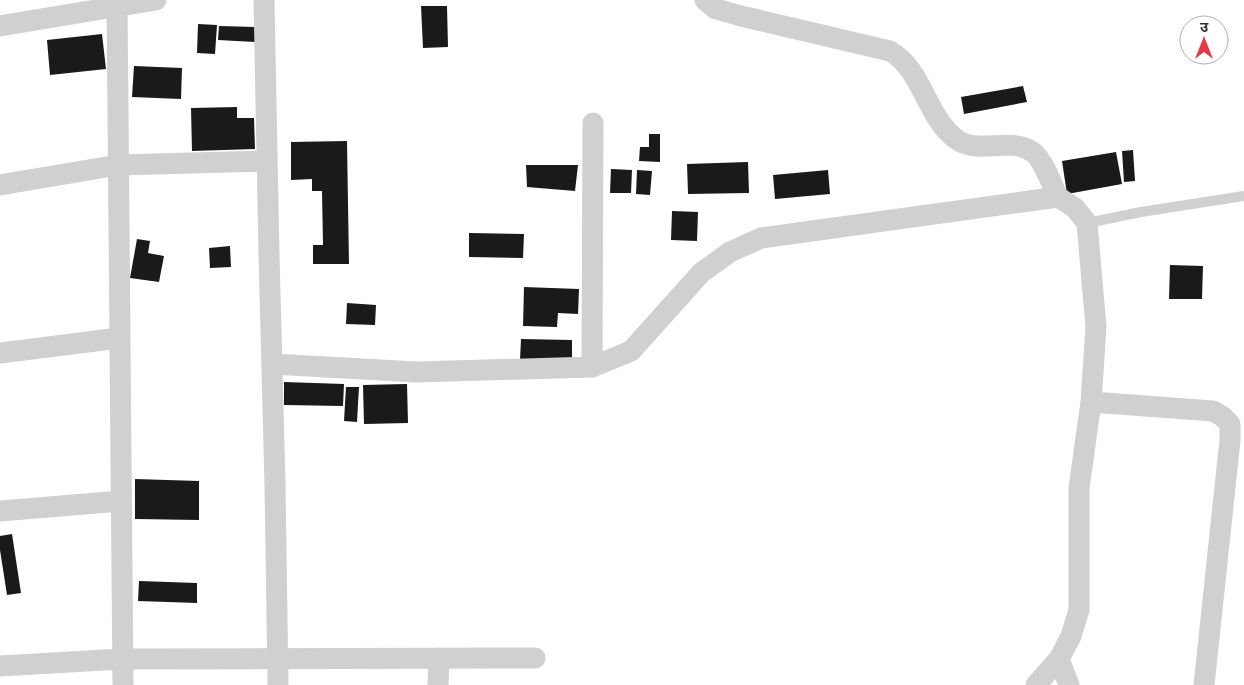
<svg xmlns="http://www.w3.org/2000/svg" width="1244" height="685" viewBox="0 0 1244 685" font-family="'Fira Sans Condensed','Noto Sans Devanagari',sans-serif">
<style>
.building{fill:#1a1a1a}
.lines{fill:none;stroke-linecap:round;stroke-linejoin:round}
.service{stroke:#d0d0d0;stroke-width:10}
.minor{stroke:#d0d0d0;stroke-width:21}
</style>
<rect width="100%" height="100%" fill="#fff"/>
<!-- building -->
<path class="building" d="M421,6H447L448,47L423,48Z
M198,24L217,25L215,54L197,53Z
M219,26L256,27L255,42L218,40Z
M102,34L106,69L50,75L47,40Z
M134,66L182,68L181,99L132,97Z
M1023,86L1027,102L964,114L961,97Z
M237,107V118H254L255,149L192,151L191,108Z
M649,134H660V162L639,161L640,147H649Z
M347,141L349,264H313V245H323L322,191H312V179L291,180V142Z
M1133,150L1135,181L1124,182L1122,151Z
M1116,152L1122,184L1067,194L1062,161Z
M748,162L749,193L688,194L687,164Z
M526,165H578L575,191L527,187Z
M611,169L632,170L631,193H610Z
M637,170L652,171L650,195L636,194Z
M828,170L830,194L775,199L773,175Z
M672,211L698,212L697,241L671,240Z
M469,233L524,234L523,258L469,257Z
M137,239L150,241L148,253L164,256L159,282L130,278Z
M230,246L231,267L210,268L209,248Z
M1170,265L1203,266L1202,299H1169Z
M524,287L579,289L578,314L558,313L557,327L523,326Z
M347,303L376,305L375,325L346,324Z
M521,339L572,340V362L520,360Z
M284,382L344,384L343,406L284,405Z
M407,384L408,423L364,424L363,385Z
M346,387H359L357,422L344,421Z
M135,479L199,481V520L135,519Z
M12,534L21,593L7,595L0,550V536Z
M139,581L197,583V603L138,601Z"/>
<g class="lines">
<!-- service -->
<path class="service" d="M1087,223L1141,212L1244,196"/>
<!-- minor -->
<path class="minor" d="M117,0L123,685
M264,0L269,255L275,484L278,685
M705,0L716,9L741,16L890,51C923,70 926,117 956,139C978,156 1012,135 1034,153C1044,162 1052,185 1058,197
M0,26L156,0
M0,185L118,165L267,161
M0,353L119,338
M272,364L417,372L592,367L631,351L701,273L730,252L761,238L1058,197L1075,208L1087,223L1096,327L1091,402L1079,488V610L1071,636L1059,659L1036,685
M592,367L593,123
M1091,402L1213,411L1222,416L1230,424V440L1204,685
M0,511L121,501
M1059,659L1069,685
M0,666L122,659L535,658
M438,685L439,658"/>
</g>
<!-- north arrow -->
<g transform="translate(1204 40)"><circle r="24" fill="#ffffff" stroke="#adadad"/>
<path d="M0-4L9 19L0 12L-9 19Z" fill="#e63946"/>
<text y="-8" font-size="14" font-weight="bold" text-anchor="middle" fill="#333333">उ</text>
</g>
</svg>
